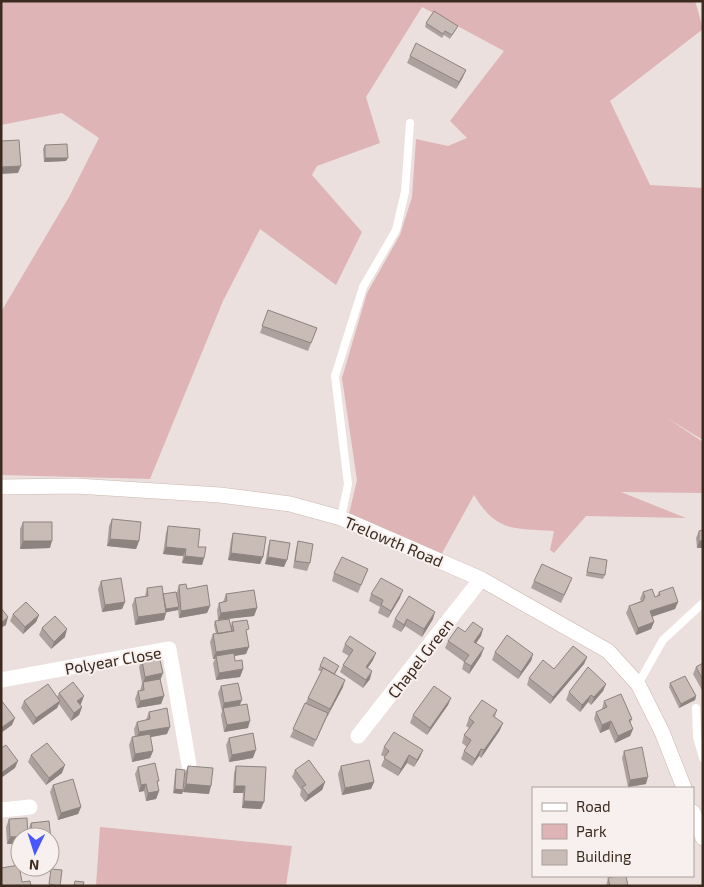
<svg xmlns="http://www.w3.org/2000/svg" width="704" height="887" viewBox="0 0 704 887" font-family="'Exo 2',sans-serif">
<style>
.green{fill:#deb4b7}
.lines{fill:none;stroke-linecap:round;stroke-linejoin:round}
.secondary-casing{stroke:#cbb8b0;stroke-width:16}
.lane{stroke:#fff;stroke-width:8}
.street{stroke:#fff;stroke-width:15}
.secondary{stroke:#fff;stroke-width:15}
.wall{fill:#ada19d}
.shaded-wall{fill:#8d837f}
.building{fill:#c9bbb6;stroke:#8d837f}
.labels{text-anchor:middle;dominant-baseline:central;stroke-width:4;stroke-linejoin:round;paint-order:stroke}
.street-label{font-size:16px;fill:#3c2a1e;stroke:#f7f0ee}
</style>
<rect width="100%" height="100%" fill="#ebe0dd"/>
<!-- green -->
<path class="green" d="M1,1H695L703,29L610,101L650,185L703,188V440L667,418L703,442V493L621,492L686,518L586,516L554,553L550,550L554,531C514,528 497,533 474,495L441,555L349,514L357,480L342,378L367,293L400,235L412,197L416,139L448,146L467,138L450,121L504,51L422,7L366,97L380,143L317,166L312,175L362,232L336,285L260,229L223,301L150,479L1,475V312L69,197L99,138L62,113L1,125Z
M100,827L292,846L286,886H96Z"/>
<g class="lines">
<defs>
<path id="secondary" d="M1,487L76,486L220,495L290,504L341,518L481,579L608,651L638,684L662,732L684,788
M693,812L703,838"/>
</defs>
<!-- secondary casing -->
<use href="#secondary" class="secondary-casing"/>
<!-- lane -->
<path class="lane" d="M341,518L348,484L335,376L363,287L396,230L405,192L410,123
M638,684L663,640L703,603
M696,708L697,737L703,758"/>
<!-- street -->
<path class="street" d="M1,680L169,649L189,765
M358,736L481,579
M1,810L30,807"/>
<!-- secondary -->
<use href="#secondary" class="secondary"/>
</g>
<!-- wall -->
<path class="wall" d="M426,23L456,29L450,39L444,35L442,38L425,27Z
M410,56L463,77L456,89L407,63Z
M45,145L66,161L44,162L43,149Z
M268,310L317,328L308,351L260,333Z
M112,519L139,541L136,549L107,546L109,526Z
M23,522L50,548L20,549V529Z
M168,526L198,547L204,558L202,565L182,563L183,556L163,554L166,533Z
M703,530V548H697L696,538L699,531Z
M233,533L263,557L260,564L228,560L231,540Z
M270,540L284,567L265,564L268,547Z
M298,541L310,563L307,571L293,568L296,549Z
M590,557L605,575L603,579L586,576Z
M368,569L358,593L332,581L334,573Z
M101,581L125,602L122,609L102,612L98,589Z
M534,581L569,586L561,603L531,588Z
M179,585L187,589L210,606L207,613L179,618L178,609V610L166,612L164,620L135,625L132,605L135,598L145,596L147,588L163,594L177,592Z
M643,592L655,597L657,596L659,592L678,602L675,609L652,617L654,622L651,629L636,635L626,613L629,606L641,601L640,599Z
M226,594L257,608L254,616L218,620L217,610L219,603L223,602Z
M371,594L400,598L388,618L378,613L380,607L369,601Z
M13,614L39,615L36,622L23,634L10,621Z
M395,619H433L422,637L405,626L401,632L392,627Z
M215,621L231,626L232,622L247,635L246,654L234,656L235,661L243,669L240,677L216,680L213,663L215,659H213L210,642L213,634H216L214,625Z
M42,628L65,637L51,649L39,635Z
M465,632L481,636L476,643L481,656L469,674L462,669L464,662L445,648L448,641Z
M345,644L373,660L368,668L370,679L363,688L340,672L343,665L349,656L342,652Z
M495,652L533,654L531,661L518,679L492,660Z
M587,657L584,664L550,704L527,685L529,678L554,669Z
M142,660L160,680L164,696L161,704L137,708L135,699L138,691H140L142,683L139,667Z
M703,663V692L693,674L696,667Z
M320,666L338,669L335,674L343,687L327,717L313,747L290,737L308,698L322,672L318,670Z
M670,683L696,696L695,700L679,708L669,687Z
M606,684L603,691L591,705L588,702L580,712L566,700L569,692Z
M221,686L240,705L248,728L224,732L221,715L222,711L218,693Z
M59,693L81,704L80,705L82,707L79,715L71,721L59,704L57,708L33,725L21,708L24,701L57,697Z
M451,698L448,705L427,735L410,723L413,715Z
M604,701L632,719L630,724L633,729L630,736L615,743L609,729L600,733L594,719L596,712L602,710V709Z
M497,710L495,717L500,730L481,758L479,756L472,766L461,759L464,751L467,747L462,743L464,735L469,728L466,726L469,718Z
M149,712L167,734L150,737L153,751L150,758L132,762L129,745L132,737H135L134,729L137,722L146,720Z
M229,738L253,758L229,762L226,745Z
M384,747L423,750L420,757L414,767L407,763L398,776L381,766L385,757L381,755Z
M624,751L646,784L628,787L622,758Z
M31,755L62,773L46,785L28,762Z
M188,766L209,794L183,792L185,773Z
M236,766L261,809L242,808L243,793H233L234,773Z
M341,766L374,782L371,789L342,795L338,774Z
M138,767L159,791L156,799L146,801L144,791L139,792L135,774Z
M176,769L183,790L182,794L173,793L175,773Z
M295,770L325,782L322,790L305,802L300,795L301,790L292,777Z
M53,785L81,807L78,814L58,820L50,792Z
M9,819L28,836L7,844L6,827Z
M31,823L50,837H29L28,830Z
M608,878L628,886H606Z"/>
<!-- shaded-wall -->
<path class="shaded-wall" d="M466,70L463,77L456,89L459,82Z
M45,158H68L66,161L44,162Z
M21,166L18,173L1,174V167Z
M110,539L139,541L136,549L107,546Z
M23,541H52L50,548L20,549Z
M699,541H703V548H697Z
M166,547L186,549L183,556L163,554Z
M231,553L263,557L260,564L228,560Z
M185,556L204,558L202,565L182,563Z
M268,557L287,560L284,567L265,564Z
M403,590L400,598L388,618L391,611Z
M125,602L122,609L102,612L105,605Z
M678,602L675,609L647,618L650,611Z
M210,606L207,613L179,618L181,611Z
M179,607L178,610L162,613L164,609Z
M257,608L254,616L218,620L221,613Z
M435,612L433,619L422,637L424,629Z
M166,613L164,620L135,625L138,617Z
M39,615L36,622L23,634L25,627Z
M8,617L6,625L1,628V623Z
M407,619L405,626L401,632L404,625Z
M654,622L651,629L636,635L638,628Z
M67,629L65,637L51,649L54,642Z
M483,629L481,636L472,649L474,642Z
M249,647L246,654L216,659V656L215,659H213L216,652Z
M484,648L481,656L469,674L471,666Z
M376,653L373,660L363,674L366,667Z
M533,654L531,661L518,679L521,672Z
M587,657L584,664L550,704L553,697Z
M243,669L240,677L216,680L219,673Z
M372,671L370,679L363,688L366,680Z
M163,673L160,681L143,684L145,677Z
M345,680L343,687L327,717L330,709Z
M606,684L603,691L591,705L594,697Z
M591,695L588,702L580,712L582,705Z
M84,696L81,704L75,708L77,701Z
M164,696L161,704L137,708L140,701Z
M696,696L695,700L679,708L681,704Z
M451,698L448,705L427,735L430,728Z
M242,700L239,707L223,708L222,711L224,703Z
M60,701L57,708L33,725L36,718Z
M82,707L79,715L71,721L74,713Z
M15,718L12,725L1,733V728Z
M250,721L248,728L224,732L227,725Z
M611,721L609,729L600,733L602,725Z
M503,723L500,730L481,758L484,750Z
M170,727L167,734L136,740L139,732Z
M633,729L630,736L615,743L618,736Z
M481,749L479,756L472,766L475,759Z
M256,750L253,758L229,762L232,755Z
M423,750L420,757L414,767L417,760Z
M153,751L150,758L132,762L135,754Z
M409,755L407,763L398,776L401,769Z
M18,761L15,768L1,778V773Z
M65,765L62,773L46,785L49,778Z
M648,777L646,784L628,787L630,780Z
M325,782L322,790L305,802L308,795Z
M374,782L371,789L342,795L345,788Z
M146,784L144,791L139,792L141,785Z
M186,784L211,786L209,794L183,792Z
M235,786H245L243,793H233Z
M175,789L183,790L182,794L173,793Z
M159,791L156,799L146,801L148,793Z
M244,801L264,802L261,809L242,808Z
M81,807L78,814L58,820L61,813Z
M28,836L27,837H20V844H7L10,837Z"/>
<!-- building -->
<path class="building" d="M434,11L458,26L452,35L445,31L443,34L426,23Z
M416,43L466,70L459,82L410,56Z
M19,140L21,166L1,167V141Z
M67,144L68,158H45V145Z
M268,310L317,328L311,343L262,326Z
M112,519L141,522L139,541L110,539Z
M23,522H52V541H23Z
M168,526L200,529L198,547H206L204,558L185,556L186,549L166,547Z
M703,530V541H699V531Z
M233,533L266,537L263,557L231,553Z
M270,540L290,543L287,560L268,557Z
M298,541L313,544L310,563L295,561Z
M342,557L368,569L361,585L334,573Z
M590,557L607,560L605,575L587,572Z
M542,564L572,578L564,595L534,581Z
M121,578L125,602L105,605L101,581Z
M381,578L403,590L391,611L381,605L383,600L371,594Z
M186,584L187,589L207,585L210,606L181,611L179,585Z
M162,586L166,613L138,617L135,598L148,596L147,588Z
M673,587L678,602L650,611L654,622L638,628L629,606L643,601L645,597L643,592L652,589L655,597L660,595L659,592Z
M254,590L257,608L221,613L219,603L227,601L226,594Z
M176,592L179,607L166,609L163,594Z
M409,596L435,612L424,629L407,619L404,625L395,619Z
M26,602L39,615L25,627L13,614Z
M1,608L8,617L1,623Z
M55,616L67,629L54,642L42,628Z
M229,619L232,631L218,634L215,621Z
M247,620L249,629L246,630L249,647L216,652L213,634L234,631L232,622Z
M473,622L483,629L474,642L484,648L471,666L464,662L469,655L448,641L458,627L465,632Z
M507,635L533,654L521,672L495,652Z
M350,636L376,653L366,667L372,671L366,680L343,665L353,650L345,644Z
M573,646L587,657L553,697L529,678L543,660L554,669Z
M234,653L235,661L242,660L243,669L219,673L216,656Z
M159,656L163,673L145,677L142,660Z
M324,657L339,666L334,674L320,666Z
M703,663V680L696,667Z
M588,667L606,684L594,697L591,695L582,705L569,692Z
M323,668L345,680L330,709L308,698Z
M685,676L696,696L681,704L670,683Z
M160,679L164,696L140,701L138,691L144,690L143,682Z
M73,682L84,696L77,701L82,707L74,713L59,693Z
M238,683L242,700L224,703L221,686Z
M48,684L60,701L36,718L24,701Z
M434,686L451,698L430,728L413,715Z
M621,694L632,719L629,720L633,729L618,736L611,721L602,725L596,712L607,707L604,701Z
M1,700L15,718L1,728Z
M482,700L497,710L493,716L503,723L484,750L481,749L475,759L464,751L471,740L464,735L474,722L469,718Z
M305,703L328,713L316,740L293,729Z
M247,704L250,721L227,725L223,708Z
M167,708L170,727L139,732L137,722L150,719L149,712Z
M394,732L423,750L417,760L409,755L401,769L384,758L389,751L384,747Z
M253,733L256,750L232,755L229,738Z
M150,734L153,751L135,754L132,737Z
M47,743L65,765L49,778L31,755Z
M6,745L18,761L1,773V748Z
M642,747L648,777L630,780L624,751Z
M309,760L325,782L308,795L302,787L306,785L295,770Z
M369,760L374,782L345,788L341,766Z
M155,763L159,781H157L159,791L148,793L146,784L141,785L138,767Z
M188,766L213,768L211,786L186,784Z
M236,766L266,767L264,802L244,801L245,786H235Z
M176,769L185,770L183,790L175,789Z
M73,779L81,807L61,813L53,785Z
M27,818L28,836L10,837L9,819Z
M49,821L51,839H50V837H32L31,823Z
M19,865L22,882L30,881L31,886H1V868Z
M51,869L62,870L60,886L49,884Z
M616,876H626L628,886H610L608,878Z
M75,881L84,882L83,886H74Z"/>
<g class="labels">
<!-- street labels -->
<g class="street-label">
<text transform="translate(394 541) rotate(23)">Trelowth Road</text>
<text transform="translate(420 658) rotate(-52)">Chapel Green</text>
<text transform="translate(113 660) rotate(-10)">Polyear Close</text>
</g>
</g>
<!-- border -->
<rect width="704" height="887" fill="none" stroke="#3c2a1e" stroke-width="5"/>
<!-- legend -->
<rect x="532" y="787" width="162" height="90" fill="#f7f0ee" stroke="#aca19b"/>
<rect x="542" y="803" width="25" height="8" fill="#ffffff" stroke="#aca19b"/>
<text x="576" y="812" font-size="15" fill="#3c2a1e">Road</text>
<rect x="542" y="824" width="25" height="15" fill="#deb4b7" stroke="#aca19b"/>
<text x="576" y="837" font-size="15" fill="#3c2a1e">Park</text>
<rect x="542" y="850" width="25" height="15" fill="#c9bbb6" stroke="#aca19b"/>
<text x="576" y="862" font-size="15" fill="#3c2a1e">Building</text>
<!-- north arrow -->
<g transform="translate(35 852) rotate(184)"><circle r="24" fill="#f7f0ee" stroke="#aca19b"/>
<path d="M0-4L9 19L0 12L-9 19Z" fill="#4858fe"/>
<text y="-8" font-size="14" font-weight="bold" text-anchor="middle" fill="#3c2a1e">N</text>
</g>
</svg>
